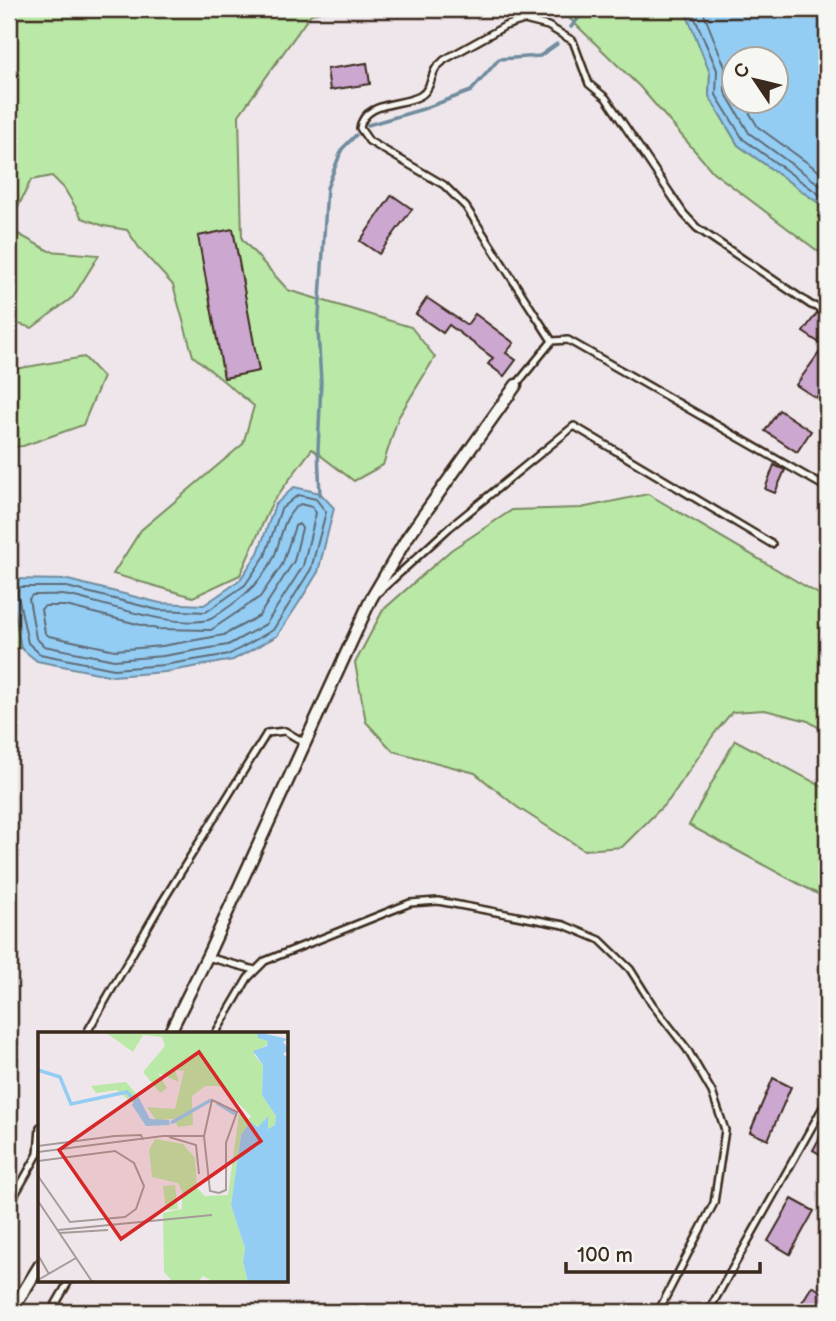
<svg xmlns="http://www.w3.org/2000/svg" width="836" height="1321" viewBox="0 0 836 1321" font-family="'Balsamiq Sans',sans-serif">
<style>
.green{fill:#bae8a6;stroke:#7a8962;stroke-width:2}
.water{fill:#94cdf4;stroke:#708c9e;stroke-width:2;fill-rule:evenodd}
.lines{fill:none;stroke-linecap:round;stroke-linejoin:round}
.shore{stroke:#5f6b74;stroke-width:2}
.stream{stroke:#708c9e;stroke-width:3.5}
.building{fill:#cca7d0;stroke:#3b2a1e;stroke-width:2}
.lane-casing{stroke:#3b2a1e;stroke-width:10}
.street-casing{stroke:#3b2a1e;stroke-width:15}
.lane{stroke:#f6f6f2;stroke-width:5}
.street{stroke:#f6f6f2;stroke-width:10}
.inset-river{fill:none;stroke:#94cdf4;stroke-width:3.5}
.inset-road{fill:none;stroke:#a69b99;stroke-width:2}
.view{fill:#d62828;fill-opacity:0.15;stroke:#d62828;stroke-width:3.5}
.inset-edge{fill:none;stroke:#3b2a1e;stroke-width:3.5}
</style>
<rect width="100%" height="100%" fill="#eee6eb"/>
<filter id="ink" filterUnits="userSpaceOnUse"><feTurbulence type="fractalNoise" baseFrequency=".0143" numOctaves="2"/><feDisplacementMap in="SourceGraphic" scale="14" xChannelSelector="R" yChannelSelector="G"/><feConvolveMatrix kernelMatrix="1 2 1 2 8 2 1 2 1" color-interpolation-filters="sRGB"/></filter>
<g filter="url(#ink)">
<!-- green -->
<path class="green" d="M9,9H335L311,14L239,115L242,239L288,290L411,327L435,357L398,418L383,465L354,481L312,449L272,503L240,575L193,597L113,574L141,530L243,444L254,406L193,356L173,285L140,249L127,230L104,226L82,218L64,188L52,176L31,180L9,226Z
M577,9H682L687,15L710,73L709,96L738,145L827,209V258L713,172L640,87L569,18Z
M9,229L49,251L99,255L73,297L32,328L15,323L9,315Z
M84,357L103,377L83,425L23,446L9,447V370Z
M648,494L827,599V733L808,721L765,710L732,712L714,734L669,800L622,847L584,850L517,807L475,773L393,751L366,722L355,663L383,610L451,550L512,510L581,508Z
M9,579L21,648H9Z
M735,740L827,789V899L689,825Z"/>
<!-- water -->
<path class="water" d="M682,9H827V209L738,145L709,96L710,73L687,15ZM734,60H776V102H734Z
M294,487L320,493L334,508L318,572L300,601L277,636L233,660L165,672L113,676L37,661L21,648L9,579L68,580L160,603L204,605L239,581L258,553L275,505Z"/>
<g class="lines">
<!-- shore -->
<path class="shore" d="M691,9L717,70L716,95L743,139L827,200
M702,9L725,67V92L749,133L827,190
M743,102L758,127L827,177
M298,495L316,499L326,512L311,569L273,630L230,654L164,665L114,669L40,654L28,643L17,591L20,587H67L158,610L206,612L245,585L265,556L281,509Z
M300,504L312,507L316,513L303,566L266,624L228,645L163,656L114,660L44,646L36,638L29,599L32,595C44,595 58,594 70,596C107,604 177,630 211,619C237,602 255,589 271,563C282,544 280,517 300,504Z
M299,524L302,528L294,561L259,616L224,635L162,646L115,650L49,636L45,633L41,609L45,606H66L157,629L211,630L260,597L282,565L295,526Z"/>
<!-- stream -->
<path class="stream" d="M571,27L582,14L593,9
M368,125L423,109L471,91L499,59L540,56L557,44
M320,495L318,450L321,382L318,331L327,188L342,149L356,135"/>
</g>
<!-- building -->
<path class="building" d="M367,63L370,84L330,90L327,69Z
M392,195L412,209L379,254L360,241Z
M233,229L259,371L224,378L198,236Z
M427,298L467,325L475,314L514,343L506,353L516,360L504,376L488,364L493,358L449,325L443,333L416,314Z
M817,313L827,318V382L816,398L796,385L824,346L803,332Z
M779,410L811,431L797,452L765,431Z
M774,465L785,470L775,493L765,489Z
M773,1078L791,1087L768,1140L750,1132Z
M827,1124V1158L813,1150Z
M792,1199L814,1211L790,1254L768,1241Z
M812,1286L827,1295V1312H796Z"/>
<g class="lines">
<defs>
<path id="lane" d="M552,341L466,207L444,185L369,141L360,128C364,101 402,106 420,96C431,90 431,75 436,68C438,65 442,63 444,60L505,26L524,20L548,26L573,41L589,84L606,98L684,214L697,228L811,305L827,311
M516,385L552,341L568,340L827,488
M379,592L449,528L574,426L772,544
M207,957L255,970
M86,1034L161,904L267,733L285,731L305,743
M215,1034L248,978L265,961L410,903L438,901L564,925L600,940L630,969L652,1004L687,1049L712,1092L725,1130L714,1203L658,1312
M9,1205L38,1154L40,1127
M51,1312L69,1281
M708,1312L827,1100"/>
<path id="street" d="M169,1034L207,957L371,599L407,538L516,385
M11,1312L40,1265"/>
</defs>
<!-- lane casing -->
<use href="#lane" class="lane-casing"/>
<!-- street casing -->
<use href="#street" class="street-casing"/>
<!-- lane -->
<use href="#lane" class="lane"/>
<!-- street -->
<use href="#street" class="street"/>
</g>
</g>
<!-- overview -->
<g transform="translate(38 1032)">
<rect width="250" height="250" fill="#eee6eb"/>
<path d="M67,0H220L226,8L237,6L216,23L225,33L224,63L238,84L237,93L230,97L228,85L222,95L212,91L203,103L193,173L207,216L205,230L210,250H176L165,244L160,250H135L126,240L125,181L144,177V159L140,151L114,145L111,118L117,107L145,112L157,126L159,156L167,164L190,163L201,82L211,87L213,84L183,54H167L154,64L155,93L140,95L136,87L118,88L109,75L137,77L146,39L137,38L141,50L120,41L129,56L122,61L105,40L127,14L124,5L105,3L95,20ZM88,50L100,64L94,71L79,58L58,61L53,54ZM137,153L140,177L128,178L125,154Z" fill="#bae8a6"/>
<path d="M219,0L250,7L245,10L251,17L245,22L251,27L250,250H210L205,230L207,216L193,173L203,103L212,90L220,95L230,84V97L237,93L238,84L224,63L225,33L215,19L229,14L230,9L220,6ZM100,64L112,87L131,88L132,93L108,94L94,73Z" fill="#94cdf4"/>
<path class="inset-river" d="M0,38L22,45L33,72L89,60L98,70M179,71L197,82M133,91L173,68"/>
<path class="inset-road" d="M174,68L199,80L188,111V158L181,161L172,159L166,104ZM131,105L158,113L161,142M0,114L77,104L103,103L105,108M0,120L125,104H166M0,129L77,119L96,131L106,154L98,177L87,185L32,190L0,144M0,169L55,251M20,198L174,183M22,201L70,198M0,223L11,242M0,248L38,226"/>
<path class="view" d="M161,20L223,109L83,207L21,118Z"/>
<rect width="250" height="250" class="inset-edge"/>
</g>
<!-- margin -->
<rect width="836" height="1321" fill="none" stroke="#f6f6f2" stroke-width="35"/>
<rect x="18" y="18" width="801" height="1286" fill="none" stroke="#3b2a1e" stroke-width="2.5" filter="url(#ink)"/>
<!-- north arrow -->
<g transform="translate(755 80) rotate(305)"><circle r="33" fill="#f6f6f2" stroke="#aba49d" stroke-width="2"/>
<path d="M0-5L12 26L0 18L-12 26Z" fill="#3b2a1e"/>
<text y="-10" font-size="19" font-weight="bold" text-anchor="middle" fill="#3b2a1e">С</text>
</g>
<!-- scale -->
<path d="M566 1262v10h194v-10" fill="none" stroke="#3b2a1e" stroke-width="3.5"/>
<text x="577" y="1262" font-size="21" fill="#3b2a1e" stroke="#f6f6f2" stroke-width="5" paint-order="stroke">100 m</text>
</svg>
